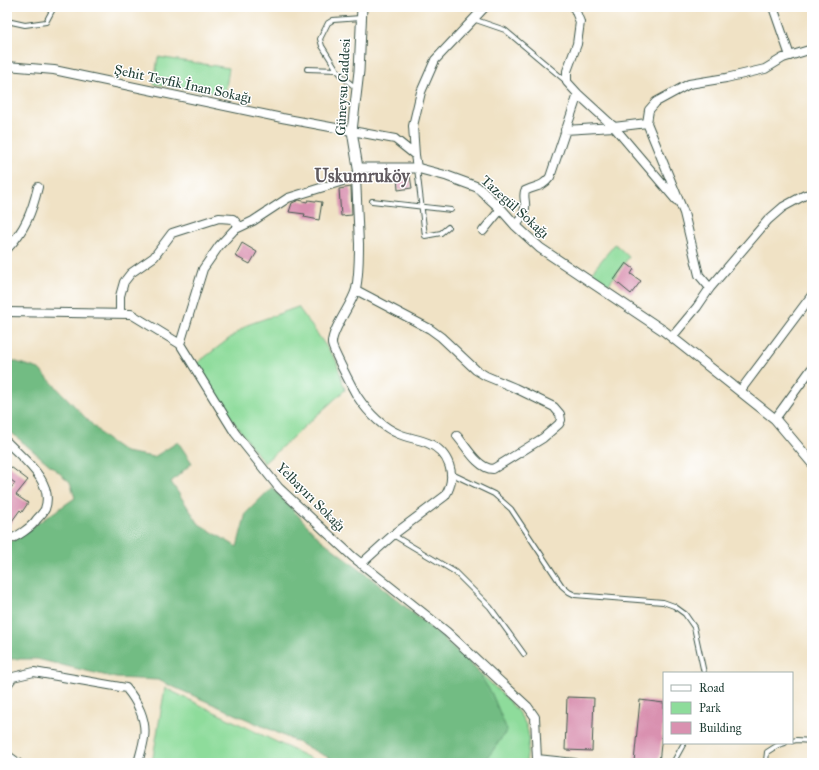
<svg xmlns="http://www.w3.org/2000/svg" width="819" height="770" viewBox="0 0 819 770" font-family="'IM FELL Great Primer',serif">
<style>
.green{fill:#8edc9b;stroke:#568c68}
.forest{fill:#72bc83;stroke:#487c5c}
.building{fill:#d991b0}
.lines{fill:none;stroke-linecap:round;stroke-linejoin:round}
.service-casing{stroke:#3e564a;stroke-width:6}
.minor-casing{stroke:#3e564a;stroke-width:10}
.tertiary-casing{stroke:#3e564a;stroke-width:11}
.service{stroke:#fff;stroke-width:4}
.minor{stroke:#fff;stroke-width:8}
.tertiary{stroke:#fff;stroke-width:9}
.labels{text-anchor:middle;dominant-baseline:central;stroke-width:3;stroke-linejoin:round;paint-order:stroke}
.street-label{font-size:14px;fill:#1f3d34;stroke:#fff}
.district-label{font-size:18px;font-weight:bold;fill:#605a5f;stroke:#fff}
</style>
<rect width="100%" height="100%" fill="#fff"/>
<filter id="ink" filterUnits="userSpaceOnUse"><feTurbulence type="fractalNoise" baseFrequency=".025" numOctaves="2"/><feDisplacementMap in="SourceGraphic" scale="8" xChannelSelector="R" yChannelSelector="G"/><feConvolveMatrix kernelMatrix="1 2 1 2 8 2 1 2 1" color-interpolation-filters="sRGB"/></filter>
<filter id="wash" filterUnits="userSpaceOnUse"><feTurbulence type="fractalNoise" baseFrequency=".012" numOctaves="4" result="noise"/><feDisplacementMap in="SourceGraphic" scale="16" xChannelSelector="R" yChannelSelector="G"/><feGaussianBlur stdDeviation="0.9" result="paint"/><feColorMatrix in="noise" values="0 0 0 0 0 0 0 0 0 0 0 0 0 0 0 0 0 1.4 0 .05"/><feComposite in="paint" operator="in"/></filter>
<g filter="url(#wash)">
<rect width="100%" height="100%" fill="#f0e2c5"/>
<!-- green -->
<path class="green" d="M158,57L229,68L225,94L154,84Z
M615,244L629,257L608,285L591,273Z
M298,307L336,360L345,390L264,463L230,417L196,364L247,325Z
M477,670C492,685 525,712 528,732C530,742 527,753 526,763H484L507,730Z
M165,688L320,763H152Z"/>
<!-- forest -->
<path class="forest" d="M7,359L39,369L105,438L125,452L154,457L178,442L192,463L171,482L199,524L237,547L246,513L272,487L319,538L372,579L442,637L477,670L492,694L507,730L484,763H340L278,733L158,680L116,678L37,659H7V544L75,498L70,482L7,429Z"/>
<g id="blocks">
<!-- building -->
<path class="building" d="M410,176L412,188L398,190L397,177Z
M351,187L352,215L341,216L339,189Z
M299,200L307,202L308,200L322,202L319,220L304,217L305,214L289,212L292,203Z
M242,243L257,252L250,264L235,256Z
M626,263L634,269L631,274L641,281L631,294L614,280Z
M7,464L28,480L16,495L28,503L22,512L20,510L7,528V493L15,483L7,477Z
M567,697L594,698L592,751L565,750Z
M640,700L664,703V716L659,763L634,762Z"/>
</g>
</g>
<g filter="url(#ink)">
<use href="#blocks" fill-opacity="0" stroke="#3e564a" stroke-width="1"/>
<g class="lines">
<defs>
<path id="service" d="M473,19L505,30L567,82
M7,21L25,25L46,22L54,7
M307,69L337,70
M356,88L345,79L337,70L322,46L320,39L328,23L333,20L361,18
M417,168L425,236L441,233L448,227
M372,201L451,210
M452,474L494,494L511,509L562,586L569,592L575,595L663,602L674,606L685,614L694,627L704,673
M393,535L455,572L490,607L524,654
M792,741L797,740L812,741
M766,761L767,752L778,745L785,743
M673,763L684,743"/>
<path id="minor" d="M574,7L580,22L577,44L567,71V82L578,94L614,127L676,200
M773,7L790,56
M7,66L54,70L282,118L395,139L415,155L417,168
M565,130L614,127L647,123
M415,155L413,126L421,92L435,60L485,7
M356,177C357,199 358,221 359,244C359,259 359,274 356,289C352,305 331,330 332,344C332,349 353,389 357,396C367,411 382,427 399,434C408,438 419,439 428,443C449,452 458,476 445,496L393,535L361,564
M516,226C519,221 524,215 525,208C526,202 523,197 525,191C536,185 542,188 550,177L578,94
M483,231L501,209
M7,249C25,230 32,212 38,187
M710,288L699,275L684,213L647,123L649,110L656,102L689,84L726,78L765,69L783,58L812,49
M356,290L430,329L441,337L476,370L486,376L515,388L554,407L560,414L561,420L559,424L543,438L493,469C478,469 466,446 457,436
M7,312L131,314L180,344L235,433L279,488L353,557L447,632L528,707L535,717L537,759L536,763
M120,314V296L124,282L131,273L154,257L172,233L219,218L233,219L240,227
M672,337L697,307L710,288L768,220L783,207L805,195L812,194
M180,344L203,269L219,246L234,230L253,221L288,198L356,177L357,173
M740,391L812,295
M775,419L812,368
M7,442C23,459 55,482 45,509C43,513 40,516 37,519C32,527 16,538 7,540
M7,685L13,677L34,672L126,688C137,701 147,720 144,738C143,746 140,755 138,763
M7,755L18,763
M537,759L575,763"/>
<path id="tertiary" d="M362,7L359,71L352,131L358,168H417L447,176L477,187L501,209L516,226L540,248L664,331L775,419L812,463"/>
</defs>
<!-- service casing -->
<use href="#service" class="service-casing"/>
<!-- minor casing -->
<use href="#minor" class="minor-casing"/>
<!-- tertiary casing -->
<use href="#tertiary" class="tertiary-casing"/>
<!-- service -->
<use href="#service" class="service"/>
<!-- minor -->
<use href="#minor" class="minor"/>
<!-- tertiary -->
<use href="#tertiary" class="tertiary"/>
</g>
</g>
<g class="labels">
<!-- street labels -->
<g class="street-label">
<text transform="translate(183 84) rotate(12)">Şehit Tevfik İnan Sokağı</text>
<text transform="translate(343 87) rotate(-87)">Güneysu Caddesi</text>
<text transform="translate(515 207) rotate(42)">Tazegül Sokağı</text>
<text transform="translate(311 497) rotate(45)">Yelbayırı Sokağı</text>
</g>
<!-- district labels -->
<g class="district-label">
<text x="362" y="176">Uskumruköy</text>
</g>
</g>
<!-- margin -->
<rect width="819" height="770" fill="none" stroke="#fff" stroke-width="24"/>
<!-- legend -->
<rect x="663" y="672" width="130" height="72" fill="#ffffff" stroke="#a5b1ae"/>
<rect x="671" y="685" width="20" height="6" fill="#ffffff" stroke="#a5b1ae"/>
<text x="699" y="692" font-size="12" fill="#1f3d34">Road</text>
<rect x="671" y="702" width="20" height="12" fill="#8edc9b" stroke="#a5b1ae"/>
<text x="699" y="712" font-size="12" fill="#1f3d34">Park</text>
<rect x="671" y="722" width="20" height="12" fill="#d991b0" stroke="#a5b1ae"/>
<text x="699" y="732" font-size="12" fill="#1f3d34">Building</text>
</svg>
